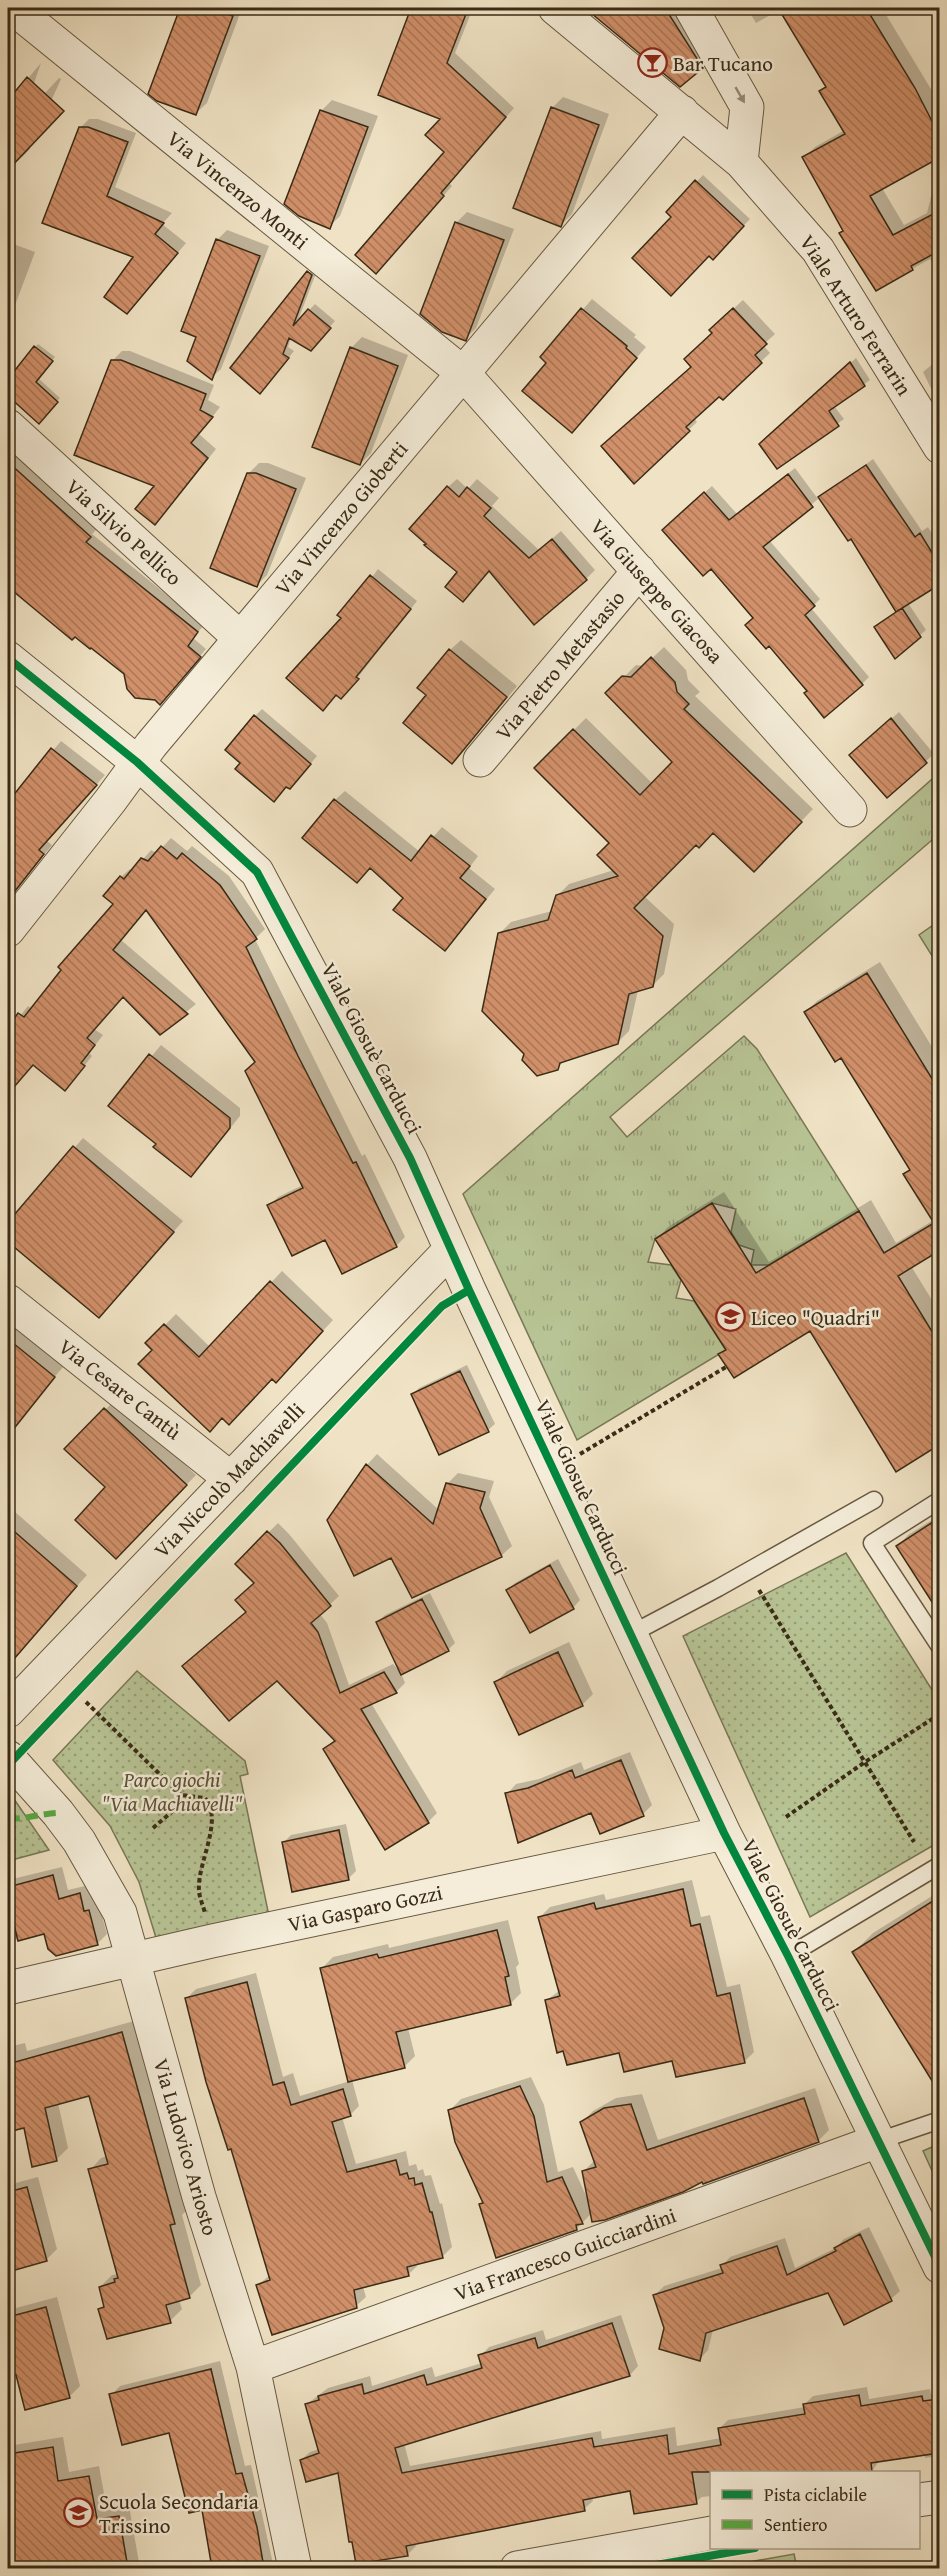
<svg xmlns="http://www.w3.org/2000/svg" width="947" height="2576" viewBox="0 0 947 2576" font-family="'Gentium Book Plus',serif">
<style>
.grass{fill:url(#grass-tufts);stroke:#787856;stroke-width:1.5}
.park{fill:url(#park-dots);stroke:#787856;stroke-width:1.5}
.garden{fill:#b8c495;stroke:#787856;stroke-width:1.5}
.shadow{fill:#0003;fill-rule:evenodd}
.building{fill:url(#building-back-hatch);stroke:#392b16;stroke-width:1.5}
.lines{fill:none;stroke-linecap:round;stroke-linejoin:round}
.lane-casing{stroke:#675942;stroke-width:19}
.street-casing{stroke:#675942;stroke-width:35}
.path{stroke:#392b16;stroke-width:4;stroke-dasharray:4.5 3;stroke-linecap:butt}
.lane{stroke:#f5edd9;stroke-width:16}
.street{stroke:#f5edd9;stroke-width:33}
.quiet{stroke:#55ab42;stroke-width:6;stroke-dasharray:12 6;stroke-linecap:butt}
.cycleway-casing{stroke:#f5edd9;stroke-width:11}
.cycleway{stroke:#00873e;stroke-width:8}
.oneway{fill:#978c78}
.labels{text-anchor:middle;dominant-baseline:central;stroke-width:5;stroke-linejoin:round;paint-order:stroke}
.poi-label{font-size:21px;fill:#392b16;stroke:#f5edd9;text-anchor:start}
.street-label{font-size:21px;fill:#392b16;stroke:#f5edd9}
.park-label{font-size:21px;font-style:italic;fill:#595136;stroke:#f5edd9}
</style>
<defs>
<pattern id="grass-tufts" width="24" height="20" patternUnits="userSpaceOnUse" patternTransform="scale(1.5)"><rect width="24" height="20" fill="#b8c495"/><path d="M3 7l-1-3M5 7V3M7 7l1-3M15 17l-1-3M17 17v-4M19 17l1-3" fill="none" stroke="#979f79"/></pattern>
<pattern id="park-dots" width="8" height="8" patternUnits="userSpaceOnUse" patternTransform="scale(1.5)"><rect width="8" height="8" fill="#b8c495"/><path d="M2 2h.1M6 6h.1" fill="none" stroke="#979f79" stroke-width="1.8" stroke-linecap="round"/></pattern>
<pattern id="building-back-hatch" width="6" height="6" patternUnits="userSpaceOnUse" patternTransform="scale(1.5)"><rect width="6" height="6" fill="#d1906a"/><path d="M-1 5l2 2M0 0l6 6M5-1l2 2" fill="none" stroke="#ab7656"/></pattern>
</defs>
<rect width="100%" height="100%" fill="#f0e3c5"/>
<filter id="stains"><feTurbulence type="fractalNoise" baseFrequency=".00333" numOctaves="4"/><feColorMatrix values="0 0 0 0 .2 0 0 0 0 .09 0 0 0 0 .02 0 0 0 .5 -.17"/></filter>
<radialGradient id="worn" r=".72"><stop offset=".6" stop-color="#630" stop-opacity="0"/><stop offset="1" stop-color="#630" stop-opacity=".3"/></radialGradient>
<!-- grass -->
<path class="grass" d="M939,773V834L610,1117L627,1137L744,1036L757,1049L859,1211L769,1265H751L754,1250L739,1245L731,1232L736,1209L712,1203L655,1239L648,1262L671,1265L681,1280L676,1298L694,1301L726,1350L577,1440L463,1194Z"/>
<!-- park -->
<path class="park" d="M846,1553L939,1701V1842L810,1917L683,1636Z
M137,1671L245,1761L248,1774L240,1776L269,1916L157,1941L139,1882L110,1826L53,1760Z
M8,1794L14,1799L49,1850L8,1861Z"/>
<!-- garden -->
<path class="garden" d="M939,921V967L919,935Z
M939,2144V2186L923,2151Z
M794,2554L797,2568H716Z"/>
<!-- shadow -->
<path class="shadow" d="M182,8H242L207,103L196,113L150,93Z
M412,8H473L455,53L514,108L449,183L452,186L385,263L447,152L442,118L380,94Z
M588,8H665L667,10L679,8L711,58L680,85Z
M729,8H882L940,104V156L882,188L904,225L927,213L940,160V274L930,259L876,289L804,158L815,147L845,130L821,91L827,86L781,9L756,23L747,8L733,15Z
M41,63L22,118L59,78L61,79L29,150L22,157L19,155L8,167V102Z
M563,97L609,114L572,214L561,225L552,108Z
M332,100L378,116L340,216L329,227L286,203L322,110Z
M89,119H98L136,133L115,187L172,213L162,224L186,243L136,303V257L44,222L80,128Z
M703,175L750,219L720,251L668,212Z
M467,212L514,229L476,328L465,339L456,223Z
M227,230L269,246L221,369L211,378L198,336L217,240Z
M8,242L35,252L8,324Z
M315,266L318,268L297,323L315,304L335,321L316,343L291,338L288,347L294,351L266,386L232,368Z
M592,299L636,335L634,337L646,347L582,421L548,362L542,357Z
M743,300L775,334L763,345L770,353L723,398L719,395L694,418L697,422L634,482L693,367L720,321Z
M362,337L408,355L371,453L360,464L351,348Z
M38,344L55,357L38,378L60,398L39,422L8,395V382Z
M122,351H130L214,385L208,400L220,407L199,434L216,449L164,514L112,361Z
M856,358L870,380L834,406L844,419L777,467L766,438Z
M940,358V407L923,372Z
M8,448L97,529L92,534L204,625L193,638L206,649L167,696L125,674L91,646L8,586Z
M873,459L922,531L928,527L940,546V583L908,603L926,630L895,657L898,611L851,537L820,498Z
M259,463H268L306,478L267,575L256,586L248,474Z
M795,468L818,499L769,540L820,599L811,608L869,677L862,684L809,691L755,617L671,523L712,486L737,514Z
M457,479L468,489L477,479L499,498L492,506L539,550L561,531L595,570L586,579L490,569L459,572L448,487Z
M378,569L417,601L348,690L343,618Z
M461,640L517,686L463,751L428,695L450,650Z
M664,647L686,670L688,680L700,692L695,696L813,809L754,870L713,832L696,843L644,896L674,924L664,974L652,986L638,990L629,1031L617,1043L566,1059L557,1068L525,1054L499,934L511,922L552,911L557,896L569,884L614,870L611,843L536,768L586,718L653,784L674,762L608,693L636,665L644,666Z
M8,706L16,713L8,723Z
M262,709L317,756L297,780L242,763L255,716Z
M899,712L934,754L887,796L858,748Z
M61,741L105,775L47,841L52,845L8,900V812L27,789L23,786Z
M345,791L420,852L442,827L478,856L469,868L495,889L445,949L335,800Z
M171,838L187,851L192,846L229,876L265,929L255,939L362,1156L365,1154L405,1237L396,1246L343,1272L326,1238L269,1206L278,1197L303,1185L256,1061L147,909L121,940L196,1004L161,1033L124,995L94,1029L103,1035L89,1053L92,1056L73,1080L33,1064L8,1093V1031L28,1006L32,1009L115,904L121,877L130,869L133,871L151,850L157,853Z
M880,962L940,1060V1249L911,1266L940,1313V1443L896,1470L810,1329L720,1355L726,1348L657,1239L668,1227L724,1192L769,1262L871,1200L896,1243L934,1220L905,1174L910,1169L841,1056L806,1012L817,1001Z
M161,1045L240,1108V1116L201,1164L158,1144L111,1105Z
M83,1138L183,1221L99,1316L8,1240V1224Z
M282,1271L333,1320L287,1370L273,1377L154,1350L147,1343L176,1314L210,1347Z
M8,1321L63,1367L17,1421L8,1413Z
M467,1365L495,1424L488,1430L412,1395L419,1388Z
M115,1400L196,1475L116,1557L108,1487L66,1449Z
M377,1454L439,1510L448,1483L458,1473L494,1481L489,1497L512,1546L501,1556H392L329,1520L367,1465Z
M14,1511L87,1575L17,1653L8,1645V1518Z
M940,1515V1611L898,1546L908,1535Z
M278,1523L289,1534L339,1596L320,1614L327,1623L349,1685L393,1664L401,1673L405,1683L396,1692L371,1703L437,1813L428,1822L325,1749L335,1739L277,1679L184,1666L247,1611L256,1582L237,1564Z
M558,1559L580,1600L573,1608L530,1631L508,1590L515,1583Z
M430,1593L455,1643L448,1650L378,1622L385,1615Z
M569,1642L593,1694L582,1705L496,1682L507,1671Z
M630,1752L652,1805L643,1814L592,1811L507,1794L516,1784L539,1779L581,1762L584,1770Z
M346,1824L356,1871L348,1879L283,1843L291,1835Z
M62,1867L68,1890L89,1885L94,1902L98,1901L107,1934L97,1944L45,1932L8,1942V1880Z
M692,1880L701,1917L710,1915L727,1987L740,1984L754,2052L744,2062L674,2059L620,2051L547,2000L560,1990L540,1917L550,1907L604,1894L606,1900Z
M940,1891V2073L932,2078L854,1952L873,1933Z
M508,1920L519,1964L516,1967L521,1993L510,2004L408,2028L415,2056L404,2067L352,2080L359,2106L350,2115L342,2117L356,2164L406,2151L409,2166L416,2164L418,2171L423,2169L425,2176L431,2175L440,2204L442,2203L452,2247L443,2256L417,2263V2266L408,2275L363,2287L366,2297L356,2306L258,2285L270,2275L187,1998L196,1989L256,1973L283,2077L293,2073L300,2096L350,2081L322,1968L333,1957L388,1944L389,1948Z
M134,2021L186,2211L182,2215L201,2285L190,2296L179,2300L182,2309L170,2321L100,2310L105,2305L100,2287L112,2275L118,2274L90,2170L101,2158L107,2156L90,2095L58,2103L68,2148L56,2160L25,2126L8,2130V2047L25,2043L27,2051ZM165,2297L170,2315H167Z
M531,2077L544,2105L558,2172L573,2167L588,2200L583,2172L595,2160L582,2122L593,2111L616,2098L642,2094L658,2140L815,2088L829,2130L818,2141L703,2180L592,2213L576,2229L481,2204L484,2201L450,2110L461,2099Z
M38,2177L57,2249L47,2259L8,2270V2185Z
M869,2227L900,2291L891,2299L845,2322L829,2291L713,2330L708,2350L700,2359L666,2328L655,2295L664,2286L722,2268V2266L730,2257L785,2238L795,2268L836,2248L844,2239Z
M14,2297L16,2308L57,2297L80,2386L69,2397L17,2373L8,2376V2299Z
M621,2315L638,2366L630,2375L404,2443L410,2466L601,2431L602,2439L675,2427L677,2446L721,2438L720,2428L728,2420L805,2407V2404L813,2396L867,2387L869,2399L930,2389L931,2394L940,2392V2456L925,2458L924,2454L880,2460L872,2471L859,2472H712V2496L702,2497L696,2502L632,2489L592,2497L593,2501L584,2509L415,2543L416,2546L408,2554L339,2471L301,2460L310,2452L319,2449L307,2404L328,2388L370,2376L372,2386L432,2367L435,2377L482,2363L480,2356L489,2347L543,2330L546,2340Z
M220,2361L245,2466L251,2465L274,2568H214L203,2508L171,2431L111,2395L120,2386Z
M63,2437L69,2472L99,2466L107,2510L129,2506L140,2568H8V2446Z"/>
<!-- building -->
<path class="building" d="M180,8H210L233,16L196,115L157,101L148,94Z
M411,8H449L466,14L447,63L506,117L441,193L444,196L376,274L355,255L444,152L425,135L440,119L378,95Z
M585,8H665L703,68L680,87Z
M778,8H866L915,88L939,135V158L870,196L893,235L939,211V251L911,266L913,270L876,291L839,233L843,231L802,157L845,134L819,91L826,87Z
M27,77L64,111L8,170V100Z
M551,107L599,125L561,227L513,208Z
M320,110L368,127L330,229L299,216L284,204Z
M79,127H88L128,142L107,196L164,223L155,234L178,253L127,314L104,297L133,257L42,223Z
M695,180L744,226L713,260L709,256L671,296L632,258L671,217L666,212Z
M455,222L504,240L466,341L442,332L420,314Z
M216,239L260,256L212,380L187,361L196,337L181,331Z
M307,271L312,275L293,326L308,309L331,328L311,351L289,338L283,354L289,358L260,394L230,368Z
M581,308L627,346L626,348L637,358L572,433L522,391L546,363L540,357Z
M733,308L767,344L755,355L762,363L723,400L719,397L686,427L690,431L634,484L601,446L691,367L684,359L712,333L709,330Z
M34,346L53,361L36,382L58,402L39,424L8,396V379Z
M350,347L398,366L360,465L312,447Z
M111,360H121L206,394L200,410L213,417L191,443L208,458L155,525L135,509L154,486L74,455Z
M850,362L865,386L829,411L839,426L777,469L759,444Z
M8,462L91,537L86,542L198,632L188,646L201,657L160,705L155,700L135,698L127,689L124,674L91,648L90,649L75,637L72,640L8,587Z
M866,465L915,537L920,533L939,564V585L896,612L851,539L848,541L818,497Z
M247,473H256L296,489L257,587L210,568Z
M788,474L813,507L763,547L815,606L805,615L863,685L824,718L804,693L807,691L769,646L766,649L745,625L753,618L711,569L703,576L662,530L704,492L729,520Z
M447,486L459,497L467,487L491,508L484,516L529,558L552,539L587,580L534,625L489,571L463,602L445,587L457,572L424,545L426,544L409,529Z
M370,575L411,609L356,677L359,679L341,699L336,695L323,711L286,678L341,618L337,615Z
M902,608L921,637L895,659L874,627Z
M449,649L507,697L452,764L403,723L426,695L417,688Z
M651,657L675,682L677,692L689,704L684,709L802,822L754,872L713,833L699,848L696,845L634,908L663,936L653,987L629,994L618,1044L560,1063L558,1070L537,1076L522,1060L524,1054L482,1011L498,933L548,920L556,895L618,876L597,855L609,843L534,768L573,729L640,795L672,762L605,693L622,676L631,677Z
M254,715L311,764L290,789L286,787L274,802L235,769L240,763L225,750Z
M891,718L927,763L887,798L849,755Z
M51,748L97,785L39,850L44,854L8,900V802Z
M334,799L411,861L431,835L470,866L460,878L486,899L445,951L393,910L403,898L370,868L357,883L302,838Z
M161,846L177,859L182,853L220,885L257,939L246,947L298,1056L353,1163L356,1162L397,1247L342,1274L325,1240L292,1256L267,1205L303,1188L245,1071L255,1062L146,910L113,950L188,1014L160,1035L123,997L87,1038L95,1045L81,1063L85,1066L65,1091L33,1065L8,1094V1027L18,1013L24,1017L61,970L58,967L113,904L103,896L120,876L124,879L141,858L148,861Z
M867,973L939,1090V1251L898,1276L939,1343V1445L896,1472L810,1331L734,1378L718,1354L726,1350L655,1239L712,1203L756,1273L859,1211L884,1253L934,1223L903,1174L910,1170L841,1058L835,1062L804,1012Z
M149,1054L230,1118V1128L191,1177L153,1147L156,1144L108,1106Z
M73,1146L174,1232L99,1318L8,1242V1222Z
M270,1281L323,1331L276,1383L272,1379L229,1425L222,1418L210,1432L138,1364L152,1350L145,1343L164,1324L199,1357Z
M8,1339L55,1377L8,1436Z
M460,1371L489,1432L439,1455L411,1394Z
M104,1408L187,1485L116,1559L75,1520L105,1487L64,1449Z
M366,1464L433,1524L446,1483L485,1492L480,1508L502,1557L412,1598L391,1558L354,1576L327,1520Z
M939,1518V1613L896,1546Z
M8,1526L77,1586L8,1666Z
M267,1531L280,1543L331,1606L311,1623L318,1632L340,1693L384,1672L397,1693L361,1709L429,1823L385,1850L323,1749L335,1741L277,1681L229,1721L182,1666L246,1612L235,1600L254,1583L235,1564Z
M550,1565L574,1609L530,1633L506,1590Z
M422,1599L449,1651L401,1675L376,1622Z
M558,1652L583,1706L519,1735L494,1682Z
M621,1760L644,1816L600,1834L591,1813L518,1843L505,1793L528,1788L572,1770L575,1778Z
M339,1830L349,1880L292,1892L282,1842Z
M53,1875L59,1899L80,1893L84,1911L89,1910L98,1945L56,1956L48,1949L44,1934L18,1941L8,1900V1887Z
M683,1889L691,1926L700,1924L717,1996L730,1993L745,2063L676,2077L672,2061L624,2072L619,2053L567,2065L563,2051L557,2053L545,2000L560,1996L538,1917L594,1903L596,1909Z
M939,1897V2092L852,1952Z
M497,1930L509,1976L505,1977L511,2005L396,2032L405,2068L348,2082L320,1968L377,1954L379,1958Z
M247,1982L273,2085L284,2082L291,2105L343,2089L351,2116L332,2122L347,2172L396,2160L400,2175L407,2173L409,2179L414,2178L415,2185L422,2183L430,2212H432L443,2258L407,2267L409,2276L354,2290L357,2308L272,2335L256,2285L270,2280L231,2149L228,2150L206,2082L185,1998Z
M122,2032L175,2224L170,2225L190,2298L166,2305L171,2323L107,2339L98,2309L104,2307L99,2287L115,2282L114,2279L118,2278L88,2169L108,2164L89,2096L45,2108L57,2161L32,2167L24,2128L8,2132V2064Z
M520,2086L534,2116L547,2182L562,2177L583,2224L576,2225L577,2230L496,2258L479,2204L483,2203L455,2142L448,2110Z
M804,2098L819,2142L703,2184L702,2182L683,2192L605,2220L592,2222L582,2171L596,2167L580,2122L604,2108L631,2104L647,2150Z
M27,2187L47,2261L8,2272V2192Z
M860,2234L892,2301L844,2325L828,2293L706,2333L700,2361L659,2349L664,2328L653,2295L723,2273L720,2265L777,2246L787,2275L836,2251L834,2248Z
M46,2307L70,2398L25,2410L16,2375L8,2377V2317Z
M612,2323L630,2376L395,2448L402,2473L592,2438L594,2447L667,2435L669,2454L721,2445L718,2428L805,2414L803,2404L859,2395L861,2406L922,2396L923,2401L939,2399V2453L871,2463L872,2472H692L697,2504L634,2514L630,2491L583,2500L585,2511L406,2546L408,2556L356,2564L352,2542H349L338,2473L306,2482L300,2460L319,2453L305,2404L319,2400L318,2396L362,2384L364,2394L424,2375L427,2385L482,2368L478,2355L535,2338L538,2348Z
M211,2369L236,2474L242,2473L257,2527L264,2568H212L202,2510L189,2513L169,2433L122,2445L109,2394Z
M53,2447L58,2481L89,2476L97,2519L119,2516L128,2568H8V2454Z"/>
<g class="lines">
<defs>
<path id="lane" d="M940,1500L872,1543L940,1647
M631,1634L718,1588L874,1500
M788,1956L940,1865
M878,2141L940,2120"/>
<path id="street" d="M13,8L463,373L850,810
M555,8L741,162L818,250L940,447
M691,8L747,107L741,162
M8,426L240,638
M8,658L137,762L257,872L410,1158L469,1290L724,1833L788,1956L940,2267
M480,760L639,571
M8,930L110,801L151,745L682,112
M8,1301L231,1479
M8,1711L450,1250
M8,1757L58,1813L79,1841L120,1913L199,2197L253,2367L295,2568
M8,1988L212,1941L724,1833
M253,2367L878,2141
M918,2500L940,2497
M517,2568L712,2533"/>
</defs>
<!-- lane casing -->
<use href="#lane" class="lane-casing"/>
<!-- street casing -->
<use href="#street" class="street-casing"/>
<!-- path -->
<path class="path" d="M580,1454L726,1367
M759,1590L914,1842
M86,1702L181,1795L205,1798C224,1821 197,1863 199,1890C199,1897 203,1905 205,1913
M212,1806L227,1800
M786,1817L865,1762L940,1714
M153,1828L189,1797"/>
<!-- lane -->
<use href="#lane" class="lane"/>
<!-- street -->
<use href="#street" class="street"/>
<!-- quiet -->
<path class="quiet" d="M8,1818C16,1821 45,1813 58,1813"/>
<defs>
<path id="cycleway" d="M8,658L137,762L257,872L410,1158L469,1290L724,1833L788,1956L940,2267
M12,1761L442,1306L469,1290
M639,2568L755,2548"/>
</defs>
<!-- cycleway casing -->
<use href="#cycleway" class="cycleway-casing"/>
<!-- cycleway -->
<use href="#cycleway" class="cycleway"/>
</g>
<!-- one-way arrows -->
<defs><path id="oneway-solid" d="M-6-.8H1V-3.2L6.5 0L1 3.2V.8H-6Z" transform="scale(1.5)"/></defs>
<use class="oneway" href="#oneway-solid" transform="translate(740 95) rotate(60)"/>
<!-- icons -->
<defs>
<symbol id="bar-ring" viewBox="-11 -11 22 22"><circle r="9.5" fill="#f5edd9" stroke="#8f2418" stroke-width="1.5"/><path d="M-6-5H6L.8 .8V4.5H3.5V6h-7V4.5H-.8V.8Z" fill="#8f2418"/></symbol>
<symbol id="school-ring" viewBox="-11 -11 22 22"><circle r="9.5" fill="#f5edd9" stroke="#8f2418" stroke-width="1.5"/><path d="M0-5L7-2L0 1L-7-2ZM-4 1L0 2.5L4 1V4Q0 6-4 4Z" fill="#8f2418"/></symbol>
</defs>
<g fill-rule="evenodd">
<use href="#bar-ring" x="636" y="46" width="33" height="33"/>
<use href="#school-ring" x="714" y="1300" width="33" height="33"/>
<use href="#school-ring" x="62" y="2496" width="33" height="33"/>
</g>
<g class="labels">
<!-- poi labels -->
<g class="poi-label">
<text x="673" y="63">Bar Tucano</text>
<text x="751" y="1317">Liceo "Quadri"</text>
<text x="99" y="2501">Scuola Secondaria<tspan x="99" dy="24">Trissino</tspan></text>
</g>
<!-- street labels -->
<g class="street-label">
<text transform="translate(238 190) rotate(39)">Via Vincenzo Monti</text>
<text transform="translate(856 315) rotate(57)">Viale Arturo Ferrarin</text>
<text transform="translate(341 518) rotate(-50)">Via Vincenzo Gioberti</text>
<text transform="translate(124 532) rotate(42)">Via Silvio Pellico</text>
<text transform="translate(657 591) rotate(48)">Via Giuseppe Giacosa</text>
<text transform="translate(560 665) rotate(-50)">Via Pietro Metastasio</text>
<text transform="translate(372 1048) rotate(62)">Viale Giosuè Carducci</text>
<text transform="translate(120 1389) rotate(38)">Via Cesare Cantù</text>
<text transform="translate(229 1480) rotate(-46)">Via Niccolò Machiavelli</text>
<text transform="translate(582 1487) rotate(65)">Viale Giosuè Carducci</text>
<text transform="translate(365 1908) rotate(-12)">Via Gasparo Gozzi</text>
<text transform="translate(791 1925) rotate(63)">Viale Giosuè Carducci</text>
<text transform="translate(186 2147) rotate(74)">Via Ludovico Ariosto</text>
<text transform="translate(565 2254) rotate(-20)">Via Francesco Guicciardini</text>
</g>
<!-- park labels -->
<g class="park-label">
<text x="172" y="1779">Parco giochi<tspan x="172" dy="24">"Via Machiavelli"</tspan></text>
</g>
</g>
<!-- margin -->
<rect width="947" height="2576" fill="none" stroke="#f0e3c5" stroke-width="30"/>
<rect x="9" y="9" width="929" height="2558" fill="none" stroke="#392b16" stroke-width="3"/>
<rect x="15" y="15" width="917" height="2546" fill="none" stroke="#392b16" stroke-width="1.5"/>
<!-- legend -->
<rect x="710" y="2471" width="210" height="78" fill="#f5edd9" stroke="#aa9f8b" stroke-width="1.5"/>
<rect x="722" y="2490" width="30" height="9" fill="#00873e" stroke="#aa9f8b" stroke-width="1.5"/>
<text x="764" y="2501" font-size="18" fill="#392b16">Pista ciclabile</text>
<rect x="722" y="2520" width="30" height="9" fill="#55ab42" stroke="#aa9f8b" stroke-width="1.5"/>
<text x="764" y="2531" font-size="18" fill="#392b16">Sentiero</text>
<rect width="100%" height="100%" filter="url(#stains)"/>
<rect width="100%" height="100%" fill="url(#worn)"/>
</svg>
